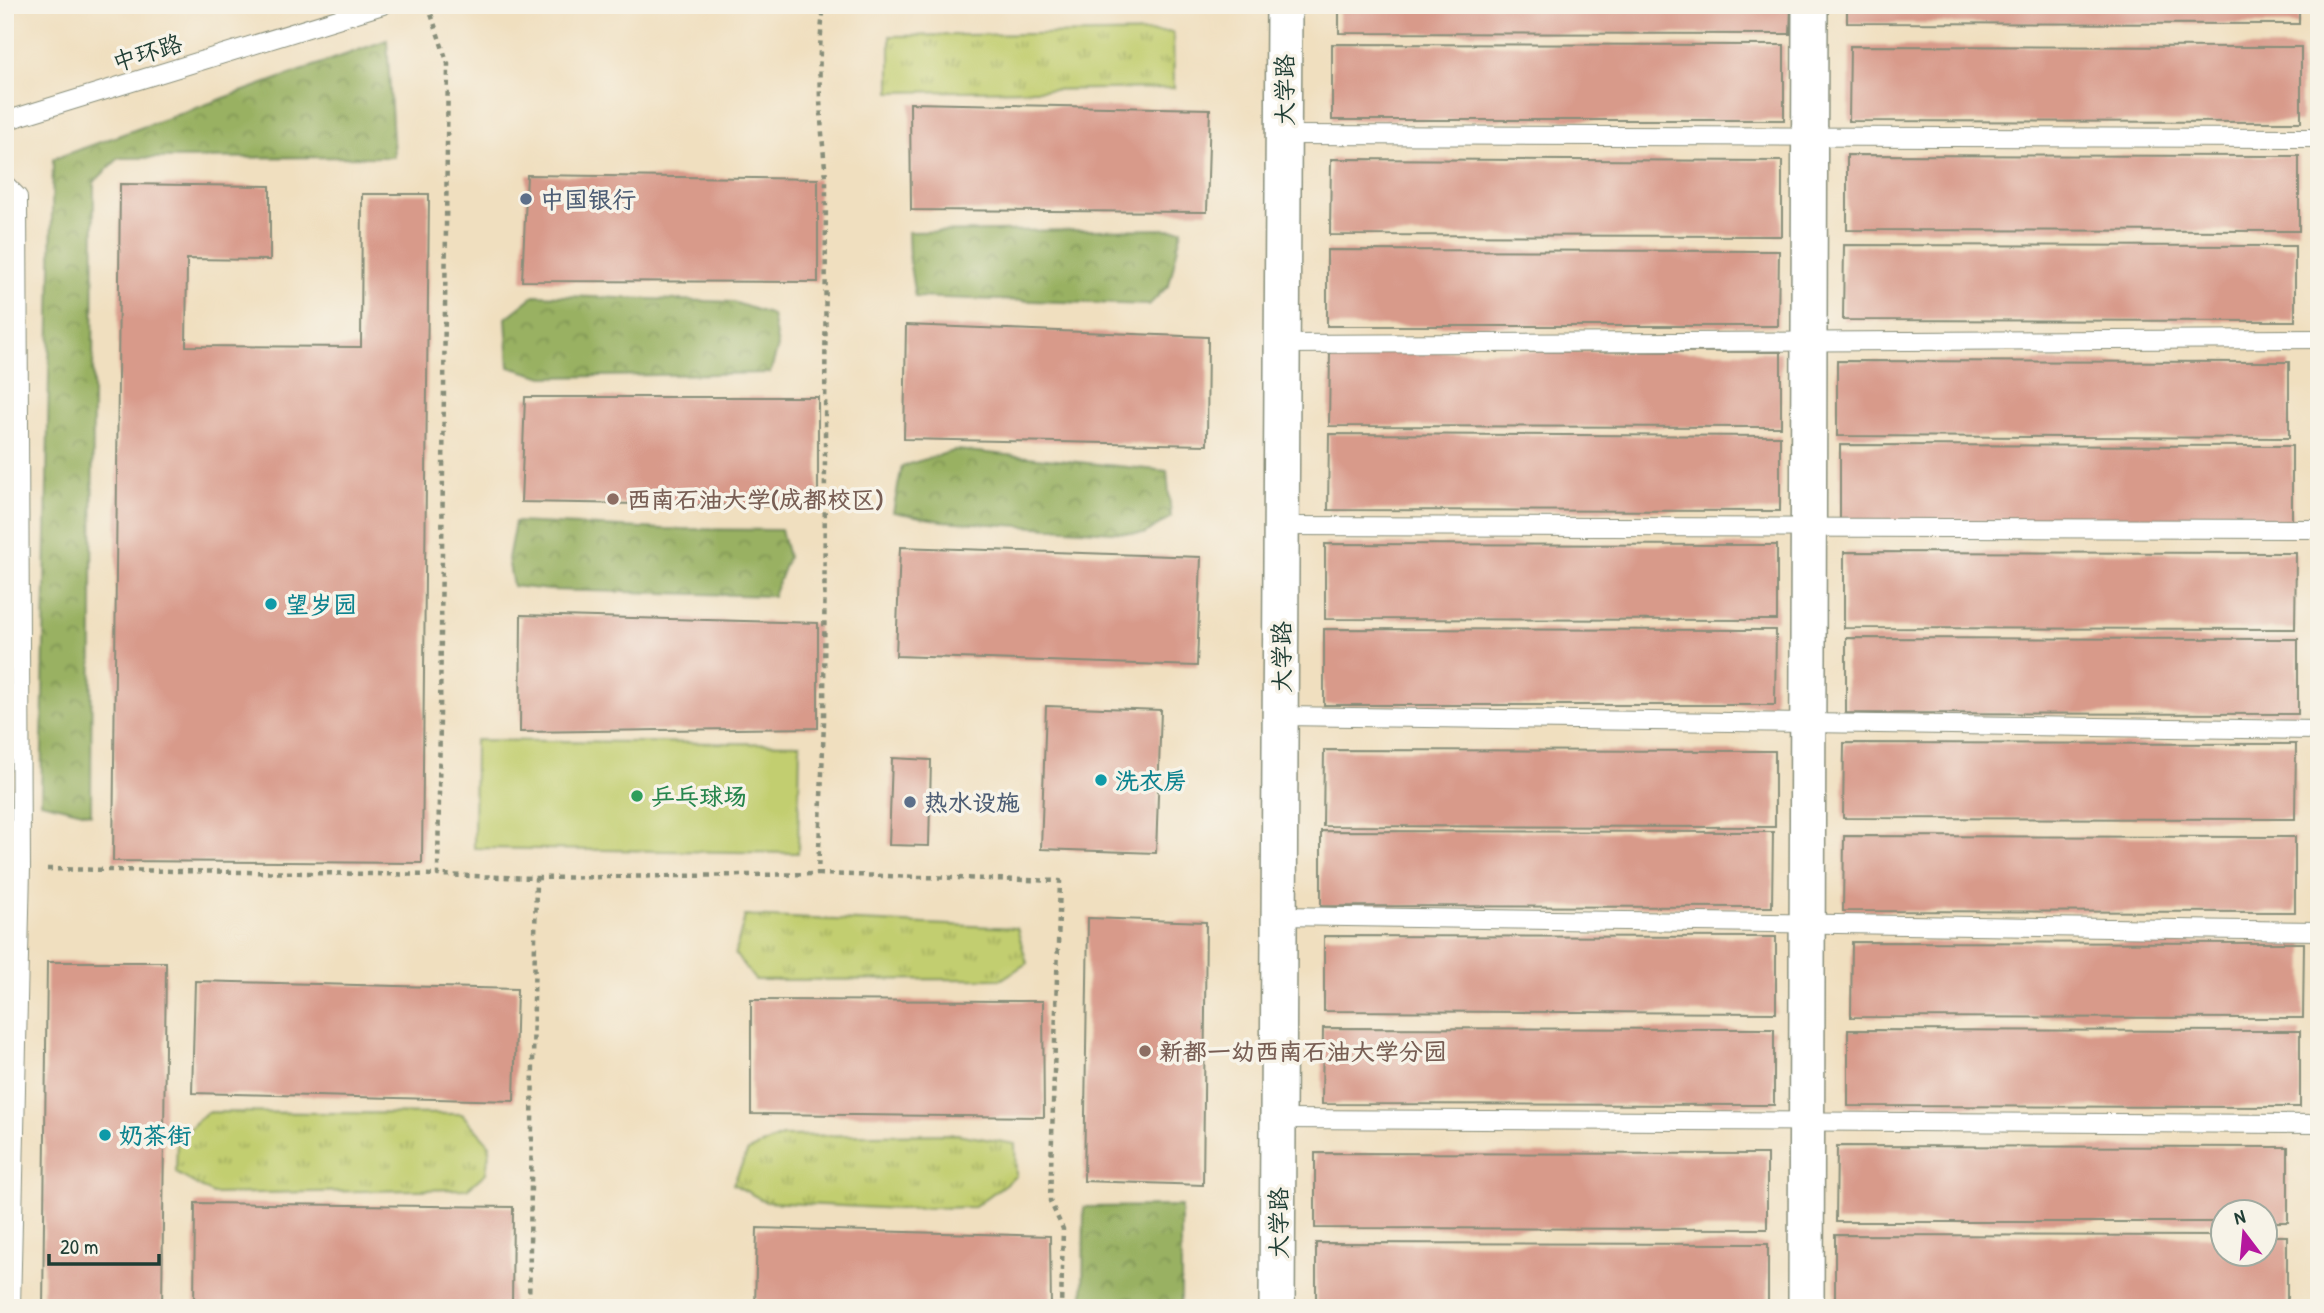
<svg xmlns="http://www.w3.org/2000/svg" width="2324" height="1313" viewBox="0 0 2324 1313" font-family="'Patrick Hand','LXGW WenKai TC',sans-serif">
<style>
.grass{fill:url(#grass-tufts);stroke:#708652;stroke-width:2}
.forest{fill:url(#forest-crowns);stroke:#5c774b;stroke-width:2}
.pitch{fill:#c2ce70;stroke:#708652;stroke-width:2}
.building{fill:#d89a8a}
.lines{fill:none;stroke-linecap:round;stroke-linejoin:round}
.lane-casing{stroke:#888e7a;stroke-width:20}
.street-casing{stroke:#888e7a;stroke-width:38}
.path{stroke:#888e7a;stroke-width:4.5;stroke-dasharray:5 5;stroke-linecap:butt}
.lane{stroke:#fff;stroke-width:18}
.street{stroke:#fff;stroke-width:35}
.service-dot{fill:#5c6f8a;stroke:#f7f3e8;stroke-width:2.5}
.education-dot{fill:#8d6e63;stroke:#f7f3e8;stroke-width:2.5}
.culture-dot{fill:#0f9aa8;stroke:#f7f3e8;stroke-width:2.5}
.leisure-dot{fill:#2e9e5b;stroke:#f7f3e8;stroke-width:2.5}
.labels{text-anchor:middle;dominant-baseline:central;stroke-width:7;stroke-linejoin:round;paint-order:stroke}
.street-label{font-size:24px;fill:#1f3d34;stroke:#f7f3e8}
.service-label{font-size:24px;font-weight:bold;fill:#4e5e75;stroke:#f7f3e8;text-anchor:start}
.education-label{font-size:24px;font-weight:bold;fill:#785e54;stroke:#f7f3e8;text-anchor:start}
.culture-label{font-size:24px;font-weight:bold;fill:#0d838f;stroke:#f7f3e8;text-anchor:start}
.leisure-label{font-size:24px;font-weight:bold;fill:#27864d;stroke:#f7f3e8;text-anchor:start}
</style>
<defs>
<pattern id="grass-tufts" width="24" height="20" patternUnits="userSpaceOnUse" patternTransform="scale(1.75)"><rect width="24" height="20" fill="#c2ce70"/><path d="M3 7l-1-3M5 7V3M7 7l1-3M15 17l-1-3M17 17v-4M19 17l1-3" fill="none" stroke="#9da85d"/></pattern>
<pattern id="forest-crowns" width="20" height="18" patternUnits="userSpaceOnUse" patternTransform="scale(1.75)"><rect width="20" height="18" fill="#99b162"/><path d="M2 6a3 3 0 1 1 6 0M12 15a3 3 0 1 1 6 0" fill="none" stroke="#7c9152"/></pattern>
</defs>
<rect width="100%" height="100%" fill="#f7f3e8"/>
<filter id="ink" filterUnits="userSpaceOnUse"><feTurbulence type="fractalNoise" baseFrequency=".0143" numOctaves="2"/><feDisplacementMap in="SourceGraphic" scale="14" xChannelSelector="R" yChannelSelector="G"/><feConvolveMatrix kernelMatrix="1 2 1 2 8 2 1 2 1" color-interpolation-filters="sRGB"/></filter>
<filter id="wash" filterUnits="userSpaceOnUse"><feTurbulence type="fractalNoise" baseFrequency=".00686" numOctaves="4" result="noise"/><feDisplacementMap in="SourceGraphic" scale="28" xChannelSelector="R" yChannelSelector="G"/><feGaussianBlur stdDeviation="1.57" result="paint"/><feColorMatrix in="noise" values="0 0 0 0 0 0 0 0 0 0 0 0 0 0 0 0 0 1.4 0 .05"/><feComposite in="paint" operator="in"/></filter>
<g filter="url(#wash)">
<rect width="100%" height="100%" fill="#f0dfbf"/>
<!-- grass -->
<path class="grass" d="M1173,32L1174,88L890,92V36Z
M745,916L1017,928L1027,963L1002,979L755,980L735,954Z
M207,1112L462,1114L490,1145L486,1173L467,1189L213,1194L176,1173L177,1140Z
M957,1134L1015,1144L1016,1176L974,1207L898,1209L766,1202L733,1184L748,1151L782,1136Z"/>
<!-- forest -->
<path class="forest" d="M387,40L394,157L119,158L94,182L91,814L41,802L53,159Z
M14,207L8,1308H5V209Z
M1182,229L1169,285L1149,305L915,297L909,259L908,232Z
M535,295L733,302L772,315L778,347L770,373L544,377L509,367L506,318Z
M957,450L1167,471L1171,517L1144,534L942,521L893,512L902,466Z
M515,522L663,529L781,530L788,557L773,596L550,590L513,586L508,559Z
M1181,1206V1308H1083L1084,1207Z"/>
<!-- pitch -->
<path class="pitch" d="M475,740L800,744L798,853L474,848Z"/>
<g id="blocks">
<!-- building -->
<path class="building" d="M1339,5H1791L1790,34L1339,33Z
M1847,5H2299V24L1847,23Z
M1332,44L1784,45V120H1332Z
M1850,46L2301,47V122L1849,121Z
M910,103L1210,109L1207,212L911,210Z
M1847,155L2299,156V231L1847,230Z
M1331,159L1782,161V236L1330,235Z
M527,175L818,179V282L522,281Z
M120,184L270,186V260L187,259L186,346L361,347L362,194H429L422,863L113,861Z
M1844,245L2295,246V321L1843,320Z
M1327,250L1779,251L1778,326H1327Z
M906,325L1208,337L1207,445L904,439Z
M1330,351L1781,352V427L1329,426Z
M1837,361L2289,362V438L1837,436Z
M525,397H818V507L521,502Z
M1329,434L1780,436V511L1328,510Z
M1840,445L2292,446V521H1840Z
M1325,544L1777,545V620L1325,619Z
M900,547L1201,557L1197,666L896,656Z
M1844,552L2296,553L2295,629L1844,628Z
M521,615L818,623V728L520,732Z
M1324,629L1776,630L1775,705H1324Z
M1846,638L2298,639V714L1846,713Z
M1046,706L1161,710L1156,853L1041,849Z
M1844,743L2296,744L2295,819L1843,818Z
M1324,750L1775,751V827L1323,826Z
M892,758L931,760L929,846L889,845Z
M1321,831L1773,832L1772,907L1321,906Z
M1844,836L2295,837V912L1843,911Z
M1088,918L1206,922L1203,1185L1084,1181Z
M1324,936L1776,937V1013L1324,1011Z
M1852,942L2304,943L2303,1018L1851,1017Z
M47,962H166L162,1308H43Z
M195,981L517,989L514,1101L192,1093Z
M751,1000L1043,1001L1044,1117L751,1114Z
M1323,1028L1774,1029V1105L1322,1104Z
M1848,1030L2300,1031V1107L1848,1106Z
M1837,1146L2288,1147V1222H2264V1212H2222V1222H1836Z
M1315,1153L1767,1154V1229L1315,1228Z
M195,1203L513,1207L512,1308H194Z
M757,1228L1050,1236L1051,1308H755Z
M1835,1235L2222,1236V1254H2264V1236H2287V1308H1835Z
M1316,1243L1768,1244V1308H1316Z"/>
</g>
</g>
<g filter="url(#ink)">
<use href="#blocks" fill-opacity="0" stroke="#888e7a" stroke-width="2"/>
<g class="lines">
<defs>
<path id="lane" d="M5,121L383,5
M1283,135L2319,138
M5,184L18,197L21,868L11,1308
M1282,344L2319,339
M1281,526L2319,529
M1281,716L2319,730
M1279,916L2319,931
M1278,1119L2319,1124"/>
<path id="street" d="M1277,1308L1284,5
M1806,1308L1810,5"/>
</defs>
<!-- lane casing -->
<use href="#lane" class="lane-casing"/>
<!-- street casing -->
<use href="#street" class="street-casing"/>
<!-- path -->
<path class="path" d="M428,5L448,64L438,875L536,878L529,1308
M47,869L438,875
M818,874L1060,881L1050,1201L1063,1229L1061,1308
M536,878L818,874L824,722L826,177C820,119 816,63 824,5"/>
<!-- lane -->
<use href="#lane" class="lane"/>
<!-- street -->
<use href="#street" class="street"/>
</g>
</g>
<!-- markers -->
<g class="service-dot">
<circle cx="526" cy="199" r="7"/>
<circle cx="910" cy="802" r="7"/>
</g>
<g class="education-dot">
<circle cx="613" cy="499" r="7"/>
<circle cx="1145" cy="1051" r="7"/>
</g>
<g class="culture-dot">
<circle cx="271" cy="604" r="7"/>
<circle cx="1101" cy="780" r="7"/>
<circle cx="105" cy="1135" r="7"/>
</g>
<circle class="leisure-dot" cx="637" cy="796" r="7"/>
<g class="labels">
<!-- street labels -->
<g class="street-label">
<text transform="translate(147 52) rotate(-17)">中环路</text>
<text transform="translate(1284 90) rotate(-90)">大学路</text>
<text transform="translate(1281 657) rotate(-90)">大学路</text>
<text transform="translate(1278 1223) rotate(-90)">大学路</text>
</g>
<!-- service labels -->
<g class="service-label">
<text x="540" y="199">中国银行</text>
<text x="924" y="802">热水设施</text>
</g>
<!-- education labels -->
<g class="education-label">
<text x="627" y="499">西南石油大学(成都校区)</text>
<text x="1159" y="1051">新都一幼西南石油大学分园</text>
</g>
<!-- culture labels -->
<g class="culture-label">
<text x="285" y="604">望岁园</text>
<text x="1115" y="780">洗衣房</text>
<text x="119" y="1135">奶茶街</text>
</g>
<!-- leisure labels -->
<g class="leisure-label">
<text x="651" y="796">乒乓球场</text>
</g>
</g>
<!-- margin -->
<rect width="2324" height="1313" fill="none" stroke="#f7f3e8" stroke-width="28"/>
<!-- north arrow -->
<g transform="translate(2244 1233) rotate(344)"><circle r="33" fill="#f7f3e8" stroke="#a1aaa0" stroke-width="2"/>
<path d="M0-5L12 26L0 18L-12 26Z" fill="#b5179e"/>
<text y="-10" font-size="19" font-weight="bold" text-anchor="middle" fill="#1f3d34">N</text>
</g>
<!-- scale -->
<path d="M49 1254v10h110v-10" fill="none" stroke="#1f3d34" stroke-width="3.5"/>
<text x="60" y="1254" font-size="21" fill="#1f3d34" stroke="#f7f3e8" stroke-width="5" paint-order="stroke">20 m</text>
</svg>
